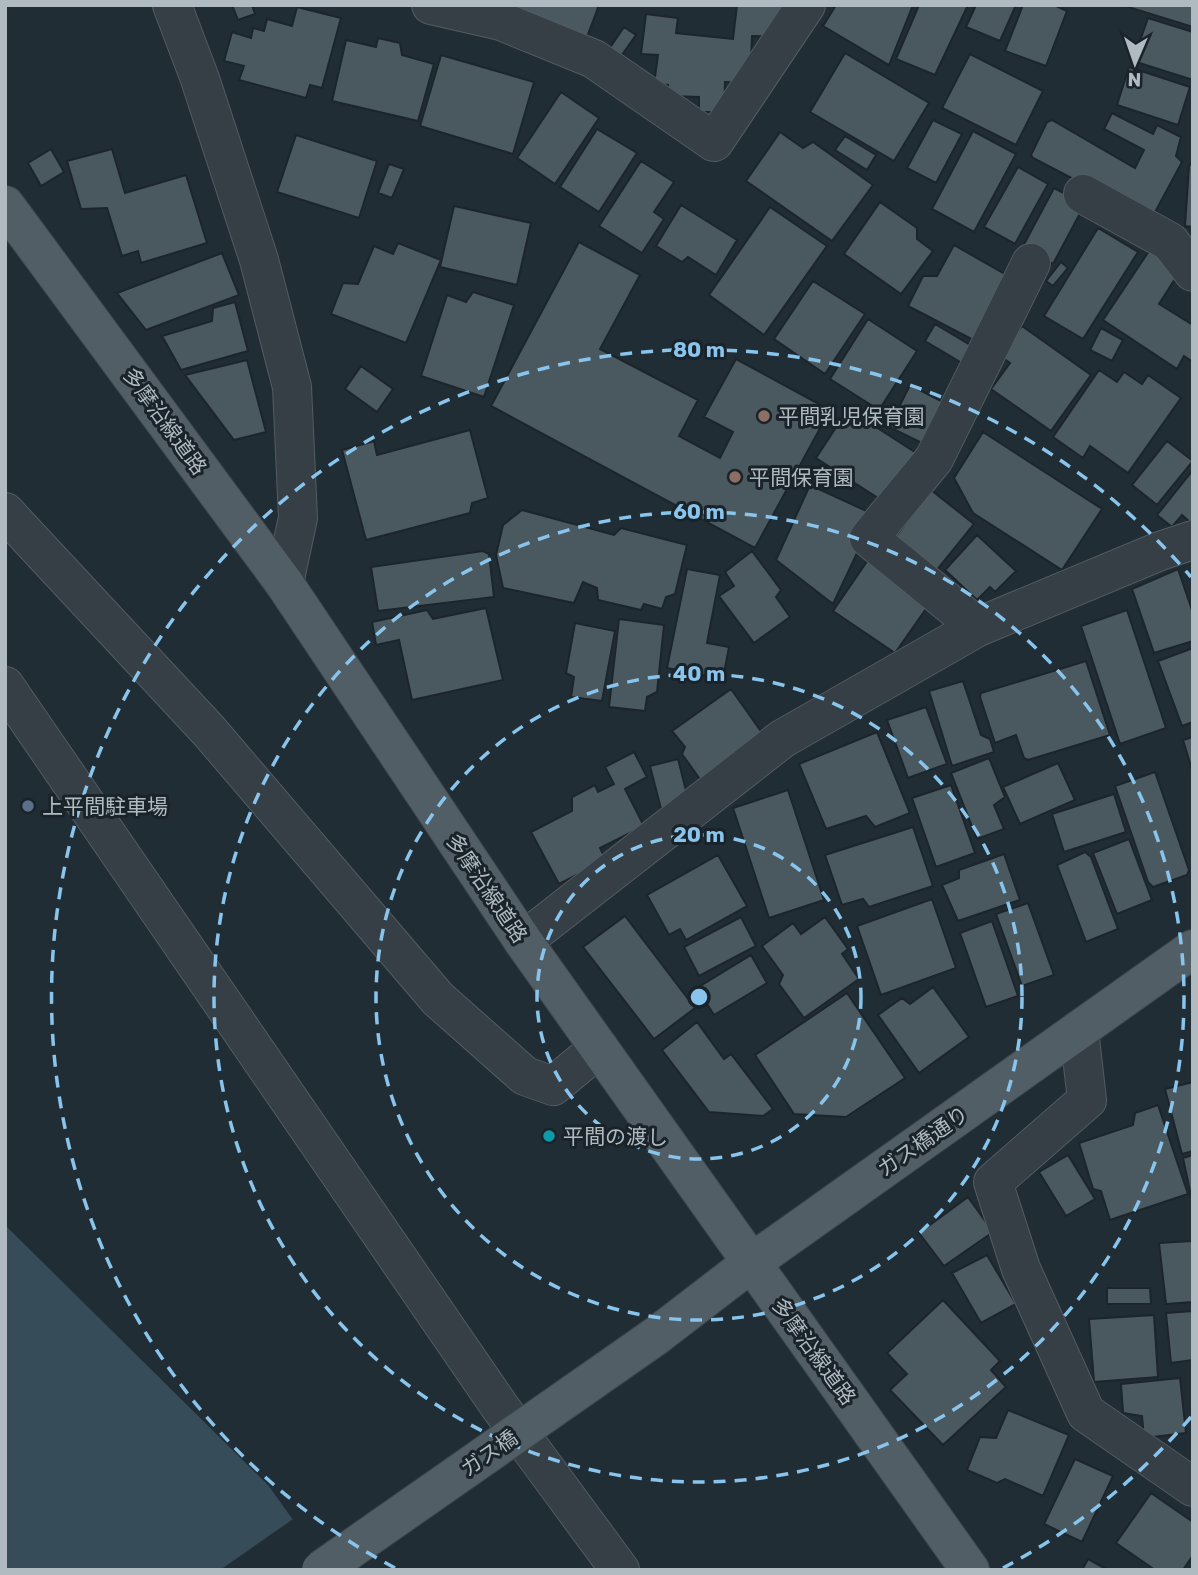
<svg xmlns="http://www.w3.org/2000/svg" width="1198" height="1575" viewBox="0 0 1198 1575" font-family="Rubik,'Noto Sans JP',sans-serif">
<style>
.water{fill:#364c59}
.pier{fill:#212d34}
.building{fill:#4a585f;stroke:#1c252b;stroke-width:2}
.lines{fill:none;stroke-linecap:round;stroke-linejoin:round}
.minor-casing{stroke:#525c62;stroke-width:40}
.major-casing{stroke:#3e474e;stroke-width:40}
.minor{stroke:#353f45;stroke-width:38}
.major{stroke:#525e65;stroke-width:38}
.major-bridge-casing{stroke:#3e474e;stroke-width:40;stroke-linecap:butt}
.major-bridge{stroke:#525e65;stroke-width:38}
.ring{fill:none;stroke:#89c4ec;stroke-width:3.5;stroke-dasharray:12 9}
.education-dot{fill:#8d6e63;stroke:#1a2329;stroke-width:2.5}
.service-dot{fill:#5c6f8a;stroke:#1a2329;stroke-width:2.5}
.culture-dot{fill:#0f9aa8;stroke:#1a2329;stroke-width:2.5}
.labels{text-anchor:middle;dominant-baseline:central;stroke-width:6;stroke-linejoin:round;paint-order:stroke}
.poi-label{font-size:21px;fill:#afbac1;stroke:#1a2329;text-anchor:start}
.street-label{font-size:21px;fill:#afbac1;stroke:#1a2329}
.centre{fill:#89c4ec;stroke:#1a2329;stroke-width:3.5}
.ring-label{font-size:21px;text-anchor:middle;font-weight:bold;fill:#89c4ec;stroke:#1a2329;stroke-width:6;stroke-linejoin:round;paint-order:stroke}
</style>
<rect width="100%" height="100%" fill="#212d34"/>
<!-- water -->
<path class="water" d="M5,1225L268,1485L329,1570H5Z"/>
<!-- pier -->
<path class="pier" d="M296,1517L333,1570H220Z"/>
<!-- building -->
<path class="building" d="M232,5H252L255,14L238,20Z
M502,5H599L587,37Z
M737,5H785L784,37L752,36L750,83L725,82L724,112H699V97L668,96V85L654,84L658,55L641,54L646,14L678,18L676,33L733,39Z
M836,5H913L889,65L823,26Z
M919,5H968L935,75L896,59Z
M976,5H1016L1000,41L966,27Z
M1023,5H1054L1067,11L1046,66L1005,51Z
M1129,5H1193V27L1128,7Z
M297,7L341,18L322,88L310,85L306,98L239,80L244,66L224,61L232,32L251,38L253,28L264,31L267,19L292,26Z
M1148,18L1193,32V80L1133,61Z
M624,27L636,35L619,59L607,52Z
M378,38L400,43L402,55L434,64L418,121L332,101L346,40L376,47Z
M845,53L929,103L894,161L810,112Z
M970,54L1043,91L1016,145L942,108Z
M441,55L534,82L513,154L420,126Z
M1129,67L1190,87L1178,125L1117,105Z
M561,92L599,118L555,184L517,158Z
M1112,113L1153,134L1157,125L1181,137L1176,156L1182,162L1153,216L1150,219L1033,158L1031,155L1047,122L1052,120L1135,168L1144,150L1104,129Z
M933,120L962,134L936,183L907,168Z
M597,129L637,153L599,212L560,187Z
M973,131L1016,154L974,232L932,209Z
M780,132L803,148L813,142L873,185L832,241L746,181Z
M296,135L377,161L359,218L277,192Z
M845,136L876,155L867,170L835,150Z
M51,149L64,172L41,186L28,163Z
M112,149L125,193L186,175L207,243L141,263L138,251L122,256L107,208L81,209L67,161Z
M641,161L674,182L654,212L664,219L642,253L599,226Z
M1192,162H1193V227L1185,226L1189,166Z
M389,164L404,169L392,198L378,193Z
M1018,167L1048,184L1015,244L984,227Z
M1054,188L1085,204L1053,264L1022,248Z
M880,202L917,228V239L933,251L901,294L844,254Z
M681,205L737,240L716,275L688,257L682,262L656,246Z
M454,206L531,223L517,285L440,267Z
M770,207L827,246L764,335L709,295Z
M1098,228L1138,252L1083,339L1044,316Z
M579,242L640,275L600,349L698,400L679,436L720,458L733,432L704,417L736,359L830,410L755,548L491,406Z
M398,243L441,260L406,343L331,314L343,283L358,284L374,246L393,254Z
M954,245L1017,281L981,344L908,306L923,276H937Z
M1151,248L1182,268L1159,304L1193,325V362L1184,356L1177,369L1103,320Z
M222,253L239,295L146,330L117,293Z
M1061,262L1068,268L1053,286L1046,281Z
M813,281L865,314L825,374L774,339Z
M473,292L514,305L484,397L421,376L447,295L466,302Z
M235,302L248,351L181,370L162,336L212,321L213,308Z
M868,319L917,351L879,410L830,379Z
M935,324L982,352L972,369L925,341Z
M1022,326L1091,375L1051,431L991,389L1010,363L1000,356Z
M1101,328L1123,340L1112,361L1090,350Z
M247,360L266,432L234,440L185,375Z
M361,366L393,389L377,412L345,389Z
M1099,370L1117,382L1124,372L1142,384L1148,375L1181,398L1128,473L1090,446L1083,458L1053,437Z
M910,385L945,403L924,444L889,427Z
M848,409L924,458L892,507L816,458Z
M470,430L488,498L472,503L470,513L366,540L342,450L374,441L377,455Z
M983,432L1102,509L1062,570L973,513L954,478Z
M1167,441L1193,461L1157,505L1132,485Z
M1193,470V525L1182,515L1172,527L1157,515Z
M810,485L875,515L833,604L776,560Z
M931,490L974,524L932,576L890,544Z
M522,510L614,535L621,528L687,545L675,594L666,597L662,609L644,604L641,610L598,600L597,588L583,582L574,603L503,588L496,555L503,525Z
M977,535L1016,571L995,592L990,587L977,600L945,570Z
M483,551L489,554L494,597L378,611L371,567Z
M752,551L781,590L776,597L790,617L754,643L719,596L734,586L725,572Z
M868,560L928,606L895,653L833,611Z
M687,569L720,575L707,643L729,647L723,679L667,668Z
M1178,569L1193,613V641L1154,653L1132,589Z
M486,608L503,680L412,700L399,640L376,645L372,622L427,610L433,619Z
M1127,610L1166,728L1120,744L1081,626Z
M619,619L664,625L657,692L647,697L645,711L609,707Z
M575,623L615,631L602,701L571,697L574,677L566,673Z
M1193,648V722L1182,726L1158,661Z
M1086,661L1110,735L1028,760L1024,758L1016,735L995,743L980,697L981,693Z
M963,681L981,735L990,739L994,752L952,766L929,691Z
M731,689L765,737L702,782L682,754L685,747L672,731Z
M926,707L947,764L908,778L887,720Z
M877,732L910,813L875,827L866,816L826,829L799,764Z
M1193,737V773L1183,740Z
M634,752L647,777L625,789L644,826L600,848L606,860L559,884L531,832L572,811V797L595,785L598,792L614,784L605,767Z
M989,758L1005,797L994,805L1004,829L977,839L951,773Z
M678,759L689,802L661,809L650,766Z
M1058,763L1075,800L1020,824L1003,787Z
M1155,772L1189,870L1187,875L1153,887L1148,882L1115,786Z
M951,785L975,853L936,867L912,798Z
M788,790L824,900L769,918L733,808Z
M1114,794L1126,832L1064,852L1052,814Z
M913,827L933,886L869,907L863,899L842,905L825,855Z
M1129,839L1152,900L1117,914L1093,853Z
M1085,852L1091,857L1118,929L1086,942L1057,865Z
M1004,854L1020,900L958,921L942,885L959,878V870Z
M718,855L747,906L686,940L680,929L669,935L647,895Z
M932,899L956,968L881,995L857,926Z
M1028,903L1054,975L1022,986L996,914Z
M625,916L695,1008L654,1039L583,947Z
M741,917L756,946L699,976L684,947Z
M825,917L848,949L842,954L859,979L804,1018L779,984L783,975L762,946L793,923L801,934Z
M992,921L1018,996L986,1007L960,933Z
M751,955L767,983L714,1015L697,988Z
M933,987L969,1037L919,1073L878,1015L902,998L910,1004Z
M847,993L905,1078L846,1117L794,1114L755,1055Z
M697,1022L724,1059L731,1054L773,1109L763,1116L709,1112L662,1050Z
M1193,1082V1151L1182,1154L1165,1089Z
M1158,1105L1188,1194L1110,1220L1101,1191L1093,1189L1079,1143L1133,1125L1135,1113Z
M1068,1155L1095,1199L1066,1216L1039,1172Z
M1193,1155V1195L1191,1196L1183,1158Z
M968,1197L993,1232L944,1266L919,1233Z
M1192,1241L1193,1302L1166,1304L1159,1243Z
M987,1255L1016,1304L981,1323L952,1273Z
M1107,1288H1150L1151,1304H1107Z
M943,1300L1000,1361L991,1370L1006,1387L943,1445L890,1390L907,1374L887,1353Z
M1193,1311V1360L1171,1363L1166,1313Z
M1154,1315L1158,1377L1094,1382L1089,1319Z
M1180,1378L1186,1433L1144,1438L1142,1416L1123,1413L1121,1384Z
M1008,1410L1069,1435L1043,1496L1005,1479L997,1483L967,1470L980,1437L996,1438Z
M1075,1459L1113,1476L1082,1542L1044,1524Z
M1151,1493L1193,1522V1555L1183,1570H1155L1116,1543Z
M1088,1559L1108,1570H1082Z"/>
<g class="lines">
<defs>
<path id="minor" d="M172,5L200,79L259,260L292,387L298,518L284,583
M431,5L501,21L594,59L714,142L806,5
M1083,194L1170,242L1193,272
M5,512L209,731L438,999L525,1076L553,1086L599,1048
M978,627L869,538L934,459L1031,263
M5,686L500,1407L620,1570
M523,941L782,739L978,627L1160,551L1193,540
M1079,1030L1087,1100L993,1182L1021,1269L1086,1413L1193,1487"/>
<path id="major" d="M5,205L284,583L523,941L970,1570
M656,1336L751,1263L1193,949"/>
</defs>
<!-- minor casing -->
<use href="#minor" class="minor-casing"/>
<!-- major casing -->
<use href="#major" class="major-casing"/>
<!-- minor -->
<use href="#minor" class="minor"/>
<!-- major -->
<use href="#major" class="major"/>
<defs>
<path id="major-bridge" d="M321,1570L656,1336"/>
</defs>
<!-- major-bridge casing -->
<use href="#major-bridge" class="major-bridge-casing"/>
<!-- major-bridge -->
<use href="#major-bridge" class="major-bridge"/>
</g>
<!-- distance rings -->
<g class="ring">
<circle cx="699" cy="997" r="162"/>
<circle cx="699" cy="997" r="323"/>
<circle cx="699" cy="997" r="485"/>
<path d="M1191 1417A647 647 0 0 1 1003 1568M395 1568A647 647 0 1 1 1191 577"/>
</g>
<!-- markers -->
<g class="education-dot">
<circle cx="764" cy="416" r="7"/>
<circle cx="735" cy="477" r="7"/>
</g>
<circle class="service-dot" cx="28" cy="806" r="7"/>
<circle class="culture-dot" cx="549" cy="1136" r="7"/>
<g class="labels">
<!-- poi labels -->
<g class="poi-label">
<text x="778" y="416">平間乳児保育園</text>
<text x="749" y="477">平間保育園</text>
<text x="42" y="806">上平間駐車場</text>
<text x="563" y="1136">平間の渡し</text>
</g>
<!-- street labels -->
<g class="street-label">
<text transform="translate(165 421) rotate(54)">多摩沿線道路</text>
<text transform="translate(487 888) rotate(56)">多摩沿線道路</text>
<text transform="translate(923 1141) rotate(-35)">ガス橋通り</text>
<text transform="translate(814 1351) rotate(54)">多摩沿線道路</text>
<text transform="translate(489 1453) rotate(-35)">ガス橋</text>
</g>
</g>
<circle cx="699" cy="997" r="10" class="centre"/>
<g class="ring-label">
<text x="699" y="357">80 m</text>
<text x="699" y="519">60 m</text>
<text x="699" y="681">40 m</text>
<text x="699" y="842">20 m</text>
</g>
<!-- border -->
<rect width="1198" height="1575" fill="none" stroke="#afbac1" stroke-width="14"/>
<!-- north arrow -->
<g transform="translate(1135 63) rotate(182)" stroke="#1a2329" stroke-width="5" paint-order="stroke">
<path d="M0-5L12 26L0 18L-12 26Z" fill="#afbac1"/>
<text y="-10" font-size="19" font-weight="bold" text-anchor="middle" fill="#afbac1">N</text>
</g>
</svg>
